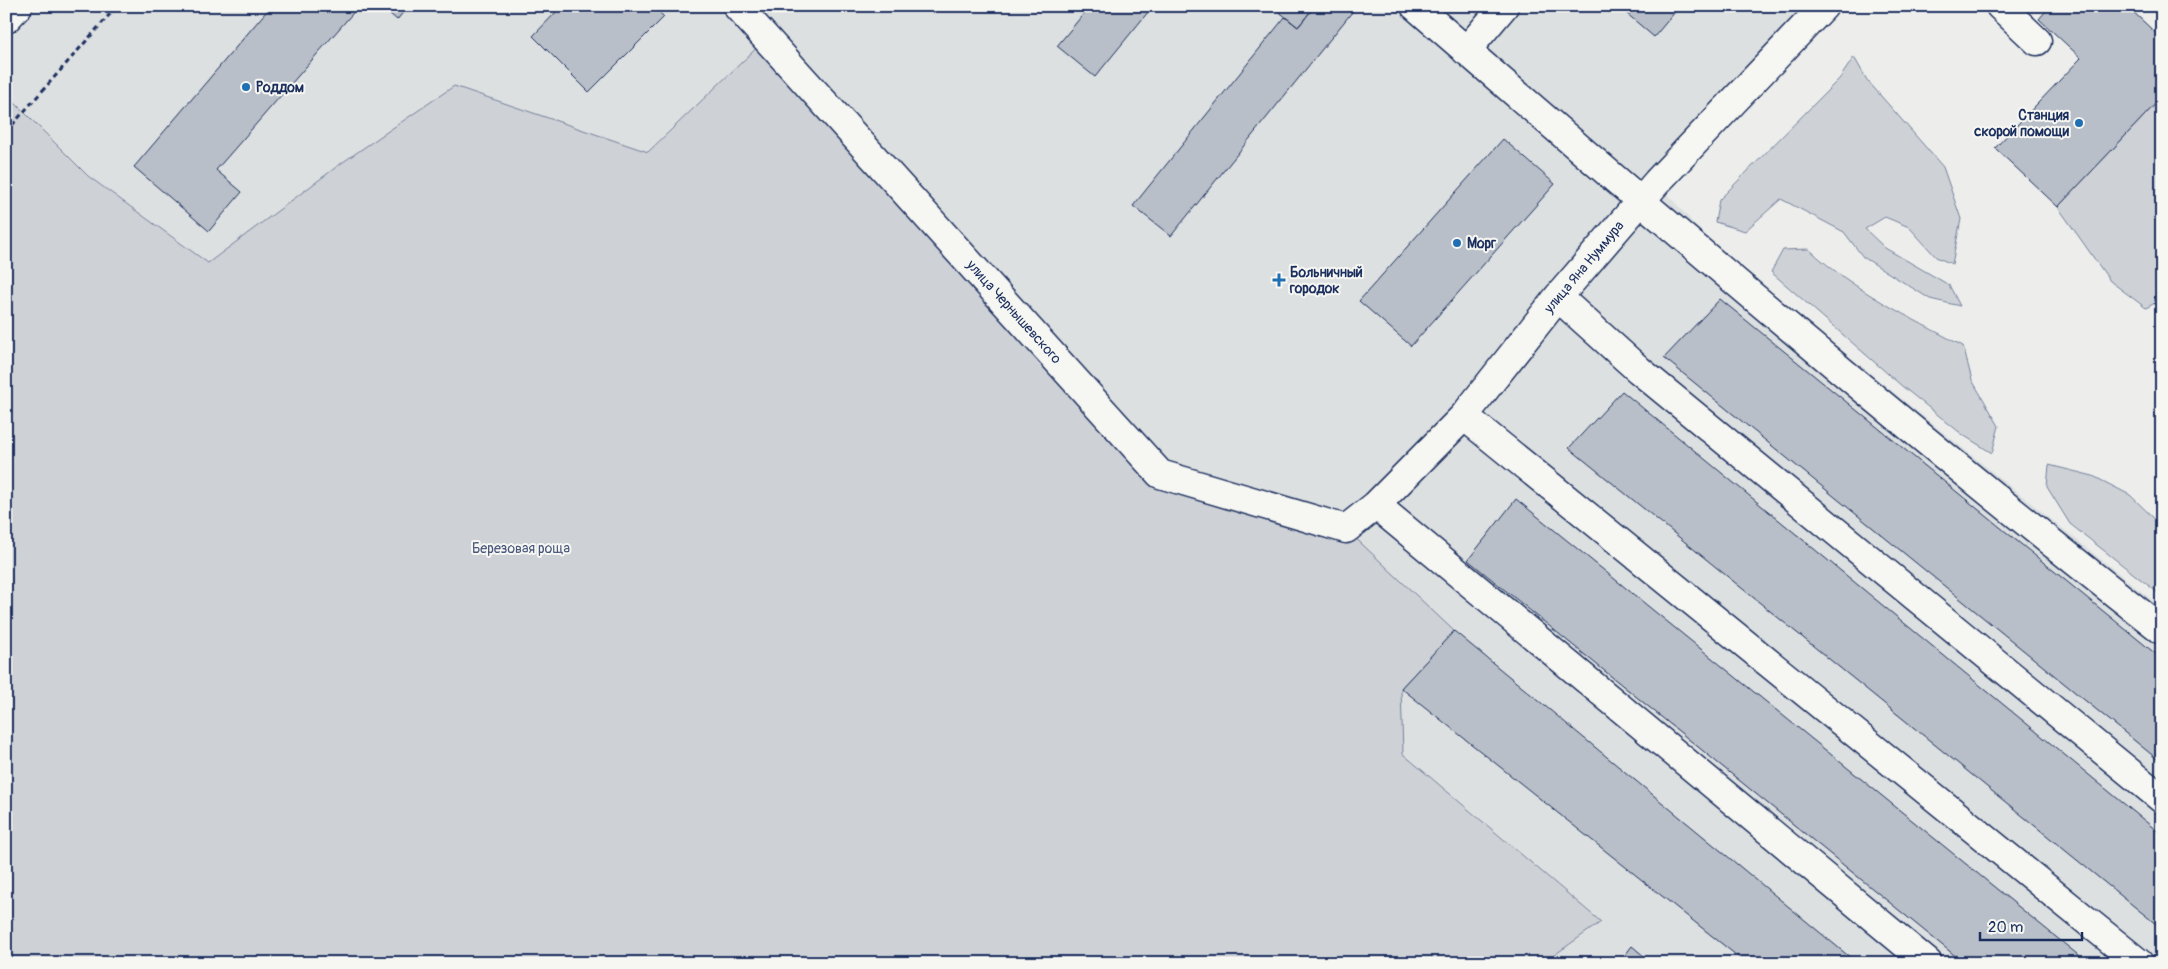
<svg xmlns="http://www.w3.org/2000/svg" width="2168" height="969" viewBox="0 0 2168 969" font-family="Pangolin,sans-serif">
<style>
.built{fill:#dde0e1}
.green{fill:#ced2d7;stroke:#74809a}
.building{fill:#b9bfc8;stroke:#1b2f5e}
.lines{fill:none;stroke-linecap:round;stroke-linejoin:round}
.minor-casing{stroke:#1b2f5e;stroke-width:31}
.path{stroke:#1b2f5e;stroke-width:3;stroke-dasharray:5 4;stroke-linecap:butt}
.minor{stroke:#f6f6f2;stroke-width:28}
.poi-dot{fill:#1f6fb2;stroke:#f6f6f2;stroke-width:2}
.labels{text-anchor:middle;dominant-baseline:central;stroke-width:4;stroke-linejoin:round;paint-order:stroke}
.poi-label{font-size:14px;font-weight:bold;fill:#1b2f5e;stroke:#f6f6f2;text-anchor:start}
.street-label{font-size:14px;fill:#1b2f5e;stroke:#f6f6f2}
.park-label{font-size:14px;fill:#48587c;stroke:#f6f6f2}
</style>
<rect width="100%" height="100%" fill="#edeeec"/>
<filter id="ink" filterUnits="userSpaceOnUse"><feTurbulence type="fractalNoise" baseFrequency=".02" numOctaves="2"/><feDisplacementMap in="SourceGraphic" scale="10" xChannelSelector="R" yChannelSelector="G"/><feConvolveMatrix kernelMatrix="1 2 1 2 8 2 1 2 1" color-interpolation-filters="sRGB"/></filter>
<g filter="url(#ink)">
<!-- built -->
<path class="built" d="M18,6H1824L1657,182L1720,253L2162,608V963H1543L1601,922L1403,754L1401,688L1454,631L1160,474L768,39L648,152L454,86L208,263L88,176L6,94V19Z"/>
<!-- green -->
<path class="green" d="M767,38L1160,474L1346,529L1454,631L1401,688L1403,754L1601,922L1543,963H6V94L88,176L208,263L343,162L454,86L648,152Z
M1854,57L1867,80L1943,167L1961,219L1952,264L1936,257L1909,227L1885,217L1865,229L1885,248L1949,285L1960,306L1930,299L1863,257L1844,232L1781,199L1745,231L1715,222L1719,200L1840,78Z
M2162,97V299L2146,308L2110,281L2058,207Z
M1809,249C1854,291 1909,317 1963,346L1972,380L1999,426L1992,453L1963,435L1903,387L1771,272L1783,250Z
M2049,465L2093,476L2130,495L2162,526V596L2070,524L2047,487Z"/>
<!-- building -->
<path class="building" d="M271,6H359L216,170L242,192L209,231L134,167Z
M381,6H408L397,20Z
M562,6H653L664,17L589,92L533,36Z
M1090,6H1153L1095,77L1057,46Z
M1272,6H1315L1298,27Z
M1315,6H1357L1171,236L1133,206L1285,17L1298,27Z
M1618,6H1680L1654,37Z
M2050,6H2127L2162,39V97L2058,207L1995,148L2081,58L2039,19Z
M1503,139L1555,184L1411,346L1359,301Z
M1720,299L2162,659V763L1664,358Z
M1622,391L2162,835V929L1569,448Z
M1516,499L2088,963H1964L1468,560Z
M1454,631L1857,963H1746L1401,688Z
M1632,946L1652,963H1619Z"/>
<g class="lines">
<defs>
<path id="minor" d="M737,6L1160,474L1346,529L1376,505L1464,416L1558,297L1657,182L1824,6
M1415,6C1660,219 1906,430 2162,630
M2000,6L2037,41
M6,19L18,6
M1466,51L1504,6
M1558,297L1639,370L2162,799
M1464,416L2139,963
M1376,505L1928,963"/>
</defs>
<!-- minor casing -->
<use href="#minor" class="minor-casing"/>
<!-- path -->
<path class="path" d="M6,132L117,6"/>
<!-- minor -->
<use href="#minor" class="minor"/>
</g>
</g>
<!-- markers -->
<g class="poi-dot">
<circle cx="246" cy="87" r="5"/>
<circle cx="2079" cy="123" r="5"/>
<circle cx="1457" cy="243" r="5"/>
<path d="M1276.5 272.5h5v5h5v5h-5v5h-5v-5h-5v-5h5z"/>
</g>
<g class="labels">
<!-- poi labels -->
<g class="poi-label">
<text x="256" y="87">Роддом</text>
<text x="2069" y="115" text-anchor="end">Станция<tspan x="2069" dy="16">скорой помощи</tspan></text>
<text x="1467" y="243">Морг</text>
<text x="1290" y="272">Больничный<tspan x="1290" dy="16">городок</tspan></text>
</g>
<!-- street labels -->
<g class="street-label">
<text transform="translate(1584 267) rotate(-50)">улица Яна Нуммура</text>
<text transform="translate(1014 312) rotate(48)">улица Чернышевского</text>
</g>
<!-- park labels -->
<g class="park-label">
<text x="521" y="548">Березовая роща</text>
</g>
</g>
<!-- margin -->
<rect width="2168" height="969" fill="none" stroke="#f6f6f2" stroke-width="25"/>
<rect x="12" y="12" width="2143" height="944" fill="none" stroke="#1b2f5e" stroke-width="2" filter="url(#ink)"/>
<!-- scale -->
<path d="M1980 932v8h102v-8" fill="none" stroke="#1b2f5e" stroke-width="2.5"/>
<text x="1988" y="932" font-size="15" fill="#1b2f5e" stroke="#f6f6f2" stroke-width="4" paint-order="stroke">20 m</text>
</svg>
